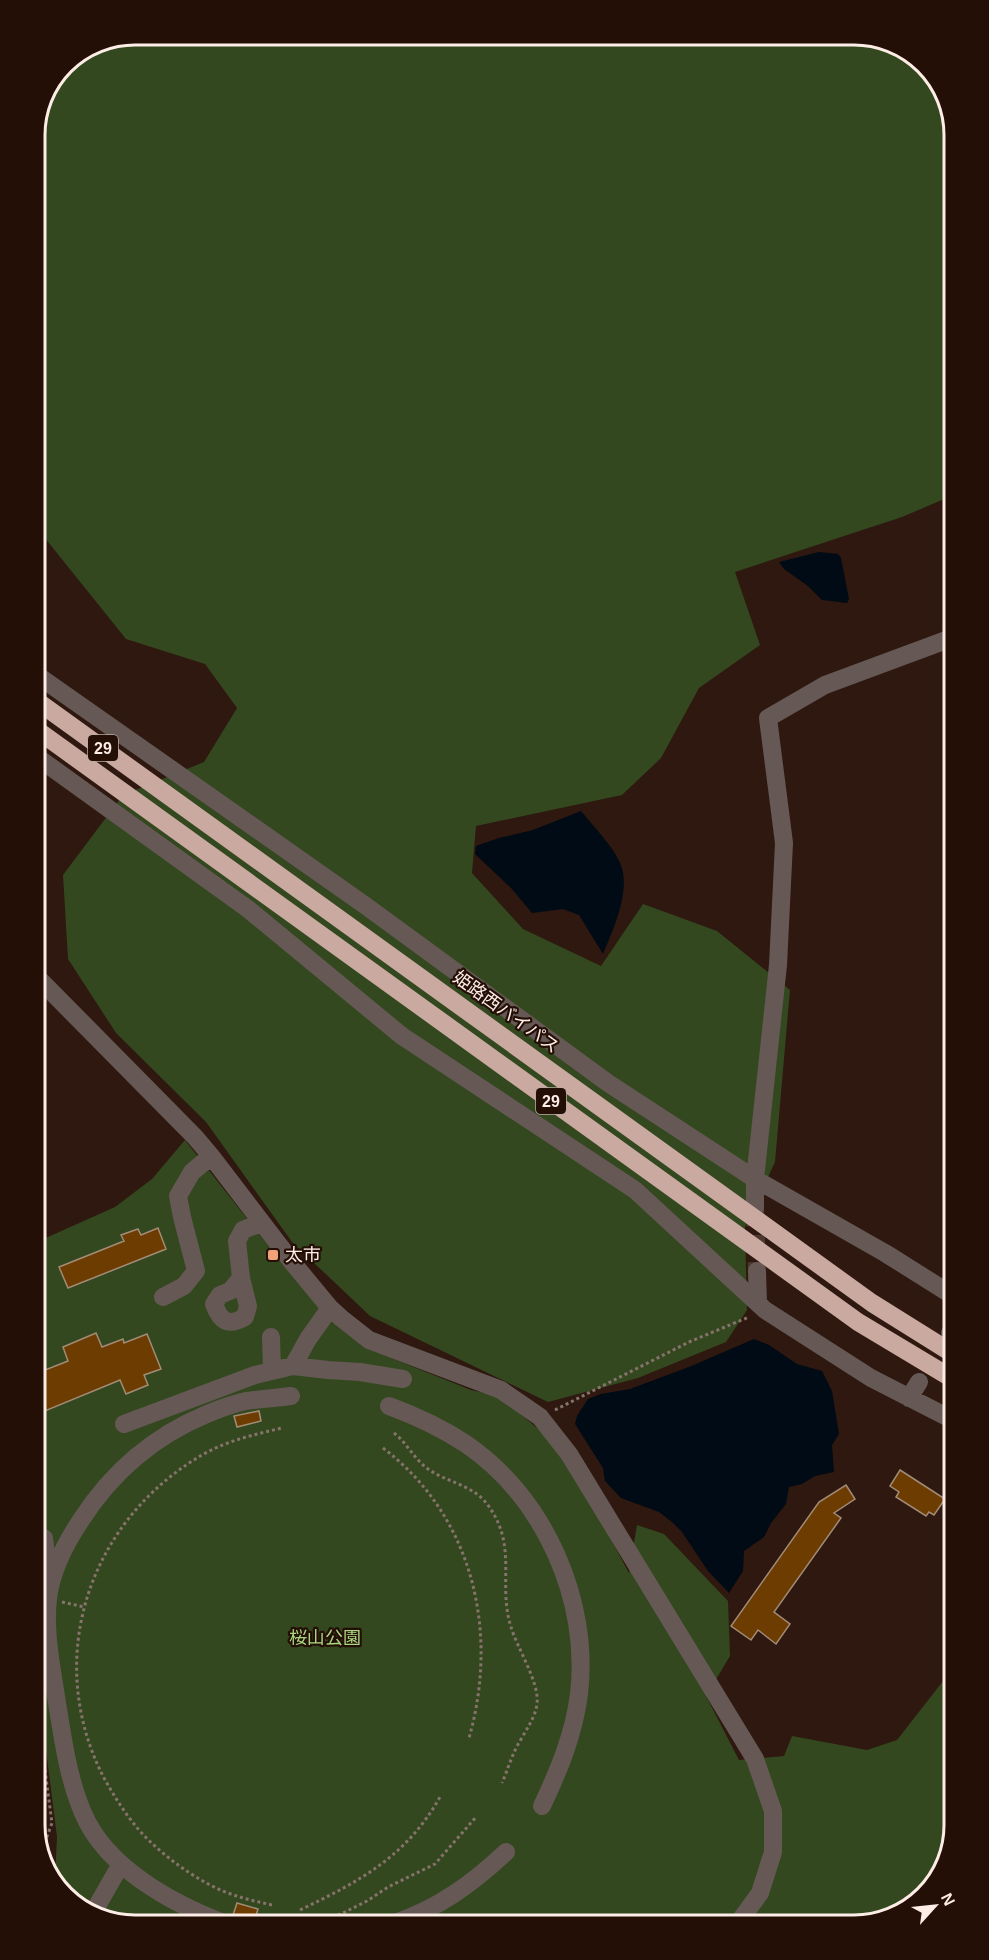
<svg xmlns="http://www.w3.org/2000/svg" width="989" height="1960" viewBox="0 0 989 1960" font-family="Arial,'Noto Sans JP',sans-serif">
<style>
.green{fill:#33481f}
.water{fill:#000b15}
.building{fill:#6d3c00;stroke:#a28b77;stroke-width:1.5}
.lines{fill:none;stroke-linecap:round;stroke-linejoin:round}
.minor-tunnel{stroke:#4d382f;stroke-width:18;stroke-dasharray:18 9;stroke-linecap:butt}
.path{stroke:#86736b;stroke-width:3;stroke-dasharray:3 3;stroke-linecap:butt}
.minor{stroke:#655855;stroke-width:18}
.highway{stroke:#c9a9a0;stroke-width:18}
.poi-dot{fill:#f0a279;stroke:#240f06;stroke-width:2}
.labels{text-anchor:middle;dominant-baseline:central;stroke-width:4.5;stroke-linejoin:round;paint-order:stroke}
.shield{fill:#240f06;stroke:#bcaaa3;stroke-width:1.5}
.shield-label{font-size:16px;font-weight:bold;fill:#fdede6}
.street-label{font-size:18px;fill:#fdede6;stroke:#240f06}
.poi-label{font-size:18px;fill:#fdede6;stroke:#240f06;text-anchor:start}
.park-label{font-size:18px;fill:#a9d780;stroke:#240f06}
.rim{fill:none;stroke:#fdede6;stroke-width:3}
</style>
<rect width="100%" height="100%" fill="#2e180f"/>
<!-- green -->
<path class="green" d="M861,35L915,55L947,97L949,497L902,517L735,572L760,645L699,688L661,758L622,795L476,826L472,873L523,929L601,966L643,904L717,931L790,990L775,1162L745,1227L747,1310L726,1342L638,1378L548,1402L370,1316L292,1242L206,1122L116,1033L68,959L63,875L123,795L204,762L237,708L205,664L126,639L36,527L35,129L64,64L97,42Z
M185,1140L289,1272L329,1320L366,1348L471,1390L499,1396L549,1438L607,1532L629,1573L637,1525L664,1534L728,1601L730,1656L706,1696L739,1760L784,1756L792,1736L867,1750L897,1740L954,1667V1825L937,1881L892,1918L129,1925L79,1908L55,1879L57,1837L41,1710L39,1241L115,1207L152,1179Z"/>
<!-- water -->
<path class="water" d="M819,552L838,554L841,558L849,599L847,603L822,600L808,586L784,569L779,562Z
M581,811C593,826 613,846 620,863C632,889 613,930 603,954L579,915L563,909L532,913L511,888L475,854L476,846L499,838L533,830Z
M754,1339L769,1345L797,1364L822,1371L832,1391L839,1434L832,1445L834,1472L815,1476L802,1484L789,1487L786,1504L771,1523L764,1537L744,1551L743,1571L729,1593L708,1571L682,1532L672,1522L659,1512L621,1498L605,1481L603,1468L575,1424L577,1416L588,1399L601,1394L630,1389L689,1367Z"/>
<!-- building -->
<path class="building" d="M158,1228L166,1249L68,1288L59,1267L124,1241L121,1235L138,1229L141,1235Z
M96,1333L102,1347L123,1339L124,1343L147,1334L161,1369L144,1375L148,1385L126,1394L120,1380L40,1413V1372L68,1361L63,1347Z
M259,1411L261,1421L237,1427L234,1416Z
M900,1470L945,1499L934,1515L929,1512L926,1516L896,1497L899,1492L890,1486Z
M846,1485L855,1499L834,1513L841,1518L774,1612L790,1624L776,1644L758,1630L751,1640L731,1626L819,1502Z
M237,1903L258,1909L254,1922L233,1915Z"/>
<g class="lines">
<!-- minor-tunnel -->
<path class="minor-tunnel" d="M755,1208L757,1271"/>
<!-- path -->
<path class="path" d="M555,1410L689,1342L749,1317
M394,1433C407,1443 414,1459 428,1469C446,1482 473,1485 487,1504C519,1546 497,1583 511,1627C517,1648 540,1683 537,1704C535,1718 527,1728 520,1741C512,1754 508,1769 502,1783
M383,1448C474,1517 499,1633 469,1738
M62,1602L84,1607
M41,1740L52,1823L42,1850
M272,1905C260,1902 248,1900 237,1896C209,1888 177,1866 156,1847C134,1828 118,1803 104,1778C44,1662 86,1526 197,1458C222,1442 252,1435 282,1428
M300,1910C360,1881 406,1857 440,1797
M308,1918H327L341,1914L367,1901L388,1887L435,1864L476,1817"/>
<!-- minor -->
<path class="minor" d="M37,675L366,906L608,1083L755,1179L885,1253L952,1295
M37,757L248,909L402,1036L635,1190L765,1310L871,1378L953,1420
M38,978L195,1137L211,1156L292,1262L330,1308L341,1318L369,1340L501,1390L540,1417L569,1454L755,1759L773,1811V1852L760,1893L741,1919
M755,1208V1179L778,965L784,843L768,718L825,685L949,639
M757,1271L758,1303
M241,1278L248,1306L245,1317C228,1327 220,1321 214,1304L220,1295L230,1291L241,1278L237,1241L243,1230L261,1223
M163,1297L184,1286L196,1271L182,1217L178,1196L192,1172L211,1156
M950,1333L952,1329
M271,1337L272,1370
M293,1366L308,1339L330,1308
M909,1398L919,1382
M389,1406C416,1416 442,1428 466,1444C545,1498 590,1601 579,1694C574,1734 559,1770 542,1806
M124,1424L255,1375L293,1366L328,1370L360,1372L403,1379
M44,1538L47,1562L53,1574
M93,1913L121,1864
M395,1923C439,1908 473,1883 506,1852
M226,1924C173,1904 106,1868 83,1813C68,1778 63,1739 57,1703C52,1669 44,1632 48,1599C51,1570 65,1544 81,1520C112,1472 154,1436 207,1414C219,1409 232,1404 246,1401C261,1399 276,1398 291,1396"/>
<!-- highway -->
<path class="highway" d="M37,701L872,1303L952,1353
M37,730L858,1322L953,1379"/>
</g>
<!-- markers -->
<rect class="poi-dot" x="267" y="1249" width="12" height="12" rx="3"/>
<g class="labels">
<!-- shield labels -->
<g class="shield">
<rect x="88" y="735" width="30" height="26" rx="4.5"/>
<rect x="536" y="1088" width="30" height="26" rx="4.5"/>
</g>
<g class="shield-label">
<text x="103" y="748">29</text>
<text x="551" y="1101">29</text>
</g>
<!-- street labels -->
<g class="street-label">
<text transform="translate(506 1012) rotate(36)">姫路西バイパス</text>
</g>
<!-- poi labels -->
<g class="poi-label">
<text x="285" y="1255">太市</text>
</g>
<!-- park labels -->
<g class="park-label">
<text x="325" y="1638">桜山公園</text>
</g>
</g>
<!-- crop -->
<path d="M0 0H989V1960H0ZM135 45H854A90 90 0 0 1 944 135V1825A90 90 0 0 1 854 1915H135A90 90 0 0 1 45 1825V135A90 90 0 0 1 135 45Z" fill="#240f06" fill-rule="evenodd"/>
<path class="rim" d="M135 45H854A90 90 0 0 1 944 135V1825A90 90 0 0 1 854 1915H135A90 90 0 0 1 45 1825V135A90 90 0 0 1 135 45Z"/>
<!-- north arrow -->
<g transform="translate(935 1906) rotate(63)" stroke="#240f06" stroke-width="4.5" paint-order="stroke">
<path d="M0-4.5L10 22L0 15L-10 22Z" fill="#fdede6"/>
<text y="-9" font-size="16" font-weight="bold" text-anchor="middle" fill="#fdede6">N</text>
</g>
</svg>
